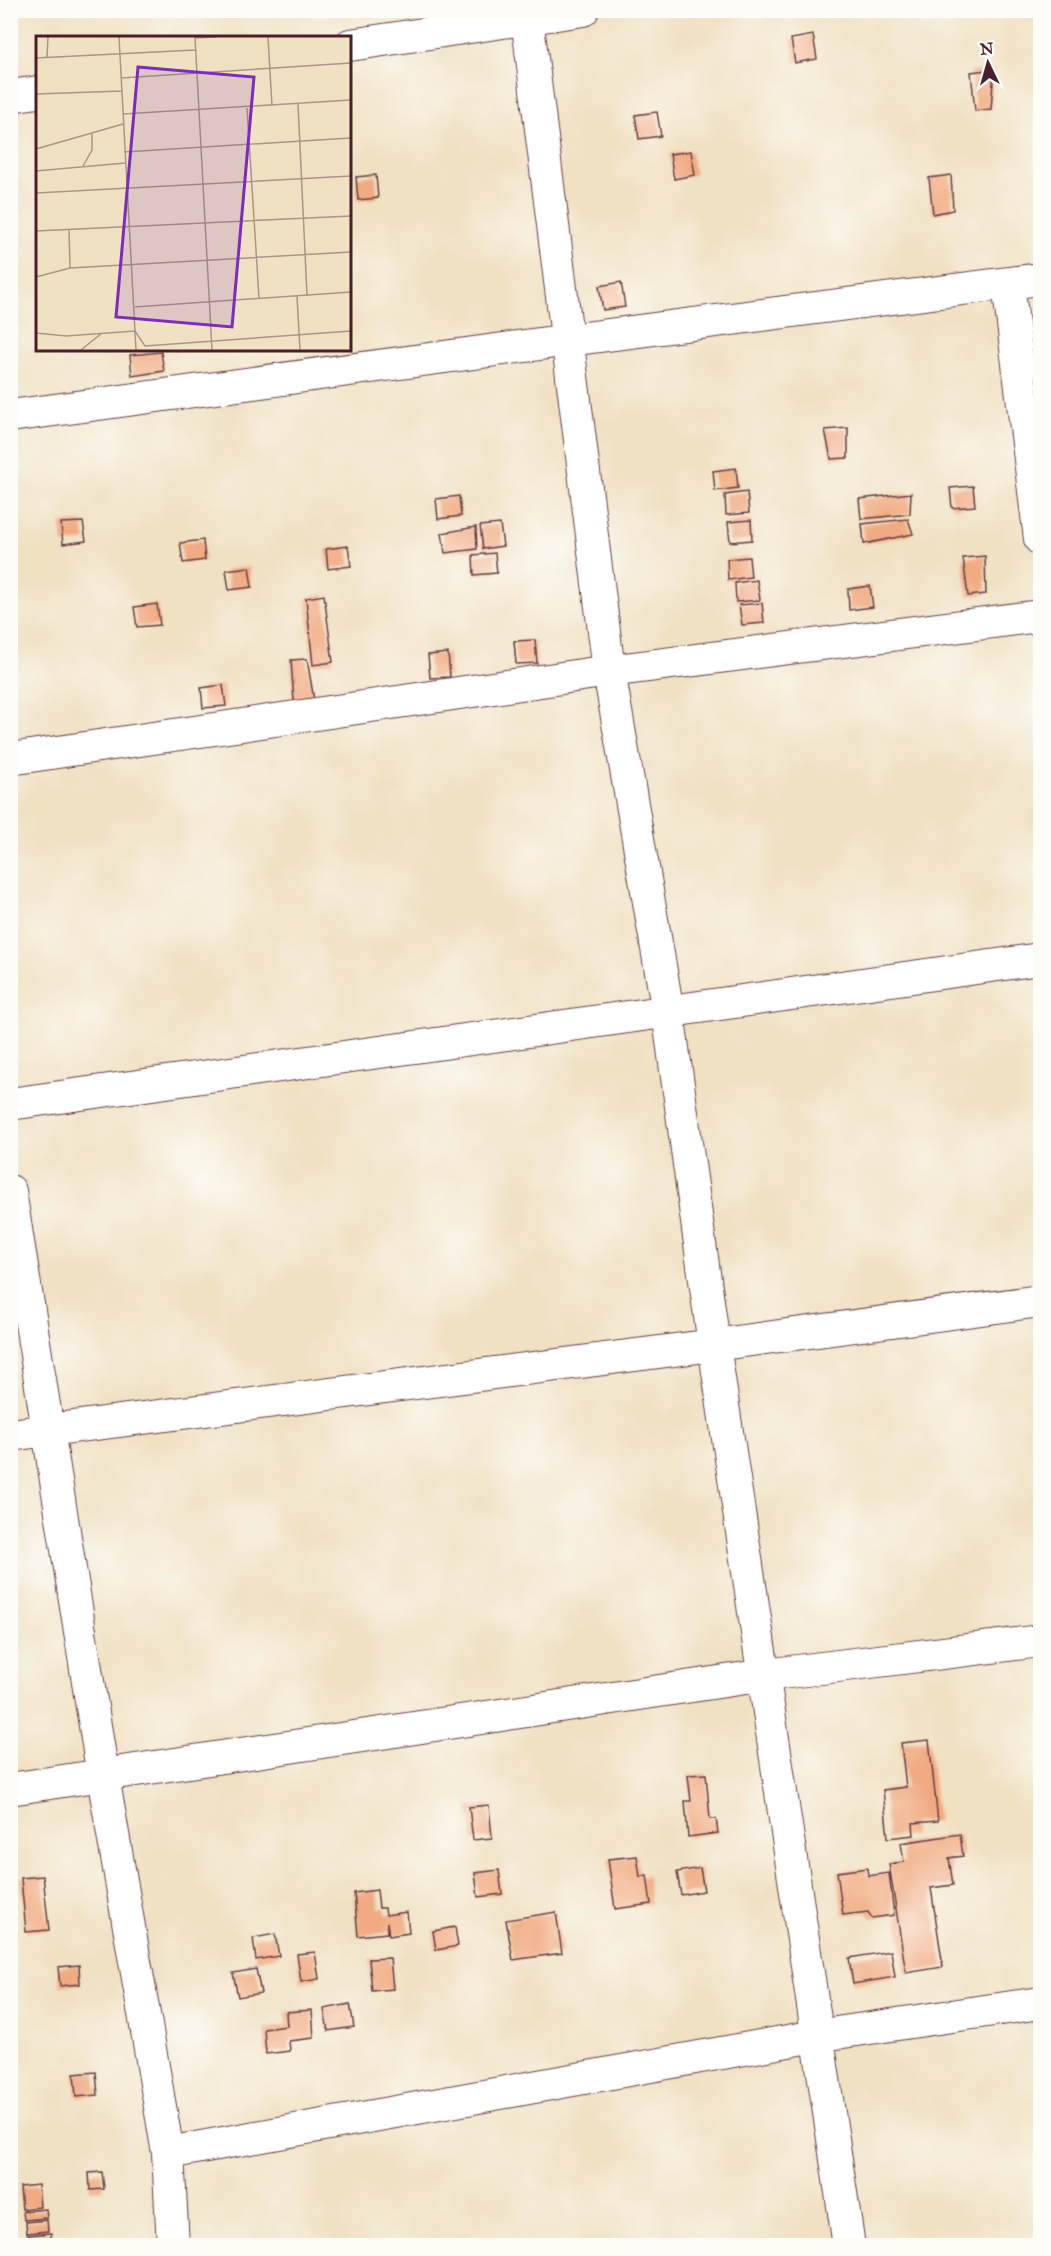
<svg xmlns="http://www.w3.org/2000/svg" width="1051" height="2256" viewBox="0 0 1051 2256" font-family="'IM FELL Great Primer',serif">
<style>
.building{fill:#f1ab82}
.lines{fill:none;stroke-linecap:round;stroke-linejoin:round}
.minor-casing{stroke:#633c42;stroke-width:34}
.minor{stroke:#fff;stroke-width:32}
.inset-road{fill:none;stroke:#ae9386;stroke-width:1.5}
.view{fill:#7b2cbf;fill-opacity:0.15;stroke:#7b2cbf;stroke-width:3}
.inset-edge{fill:none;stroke:#4a1f2b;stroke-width:3}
</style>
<rect width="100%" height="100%" fill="#fdfcf7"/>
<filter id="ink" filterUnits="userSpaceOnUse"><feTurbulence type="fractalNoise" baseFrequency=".0167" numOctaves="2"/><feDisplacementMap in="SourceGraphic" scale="12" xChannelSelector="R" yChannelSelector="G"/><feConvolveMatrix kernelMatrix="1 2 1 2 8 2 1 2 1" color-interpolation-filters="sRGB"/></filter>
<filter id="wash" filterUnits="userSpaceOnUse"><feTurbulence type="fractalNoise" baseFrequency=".008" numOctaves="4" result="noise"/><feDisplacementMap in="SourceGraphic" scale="24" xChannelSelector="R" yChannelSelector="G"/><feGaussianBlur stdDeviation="1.35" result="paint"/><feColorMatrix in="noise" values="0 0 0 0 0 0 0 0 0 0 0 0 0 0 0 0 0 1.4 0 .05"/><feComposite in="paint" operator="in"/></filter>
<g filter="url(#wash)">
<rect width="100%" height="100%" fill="#f0e1c3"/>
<g id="blocks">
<!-- building -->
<path class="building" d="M813,35L817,59L795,63L791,39Z
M994,69L991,109L975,111L971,72Z
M657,112L661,136L639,139L635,115Z
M691,151L695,175L674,179L670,154Z
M376,175L378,198L358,200L356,177Z
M951,175L953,210L933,214L929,178Z
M621,282L625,307L603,310L599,286Z
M161,352L164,371L132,376L130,355Z
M848,428V458L831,459L825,430Z
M736,468L738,488L715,491L713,471Z
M973,486L975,506L952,508L950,488Z
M747,492L749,513L726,515L725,495Z
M911,493L910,514L861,519L859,499Z
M459,496L461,516L438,519L436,499Z
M908,519L913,534L864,544L862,524Z
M751,520L752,540L730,542L728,522Z
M83,522L86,541L63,544L61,523Z
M500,524L503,546L483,549L480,526Z
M476,527L477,549L445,553L442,533Z
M203,540L205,560L183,563L180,543Z
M348,546L351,566L328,569L326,549Z
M495,553L497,573L474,575L473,555Z
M985,556L986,594L968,596L963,558Z
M749,557L751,577L728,580L727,559Z
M249,567L252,587L229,590L226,570Z
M757,580L760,600L736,602L735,583Z
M870,586L873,607L849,610L848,589Z
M324,595L333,662L313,665L306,598Z
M762,603L764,623L742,625L739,605Z
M157,604L160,625L137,627L134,607Z
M535,640L537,663L516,664L514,641Z
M448,653L450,677L430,678L428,655Z
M307,659L314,700L294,702L291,660Z
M223,685L226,706L203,708L201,688Z
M929,1740L938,1821L913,1823L914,1835L888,1838L883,1790L906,1787L901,1743Z
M706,1774L710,1819H716L718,1833L688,1837L685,1801H691L688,1775Z
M489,1805L492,1838L473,1840L469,1807Z
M960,1834L963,1856L949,1858L953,1885L931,1888L943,1967L906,1973L889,1864L904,1862L901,1843Z
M637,1856L640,1877L647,1875L651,1904L615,1909L608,1859Z
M700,1868L704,1891L681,1895L677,1872Z
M867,1868L868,1876L889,1873L894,1915L872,1918L868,1912L843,1915L837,1872Z
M499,1870L502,1894L478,1897L475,1873Z
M43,1876L49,1930L26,1932L21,1878Z
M377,1890L379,1908H385L386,1915L407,1912L409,1933L389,1936L387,1922V1933L358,1936L354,1893Z
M556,1912L562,1953L513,1960L506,1920Z
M455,1927L458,1946L436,1950L433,1931Z
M275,1934L279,1956L256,1960L253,1938Z
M891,1951L895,1977L853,1984L849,1958Z
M315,1952L319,1979L301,1982L297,1954Z
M390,1958L393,1989L372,1991L369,1959Z
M79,1965L80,1984L60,1986L58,1967Z
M256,1969L261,1993L238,1997L233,1973Z
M350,2004L354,2027L328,2031L324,2009Z
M312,2010L314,2038L289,2041L290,2051L266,2054L264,2029L287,2026L286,2012Z
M96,2072L98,2095L76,2097L74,2074Z
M102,2172L104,2189L90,2190L89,2173Z
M38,2185L40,2207L22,2209L20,2187Z
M46,2209L47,2218L24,2220L23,2211Z
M47,2220L48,2231L27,2233L26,2222Z
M51,2233V2243L29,2245L28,2235Z"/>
</g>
</g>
<g filter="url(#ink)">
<use href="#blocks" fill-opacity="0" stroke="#633c42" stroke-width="1.5"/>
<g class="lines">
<defs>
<path id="minor" d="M526,10L609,671L668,1012L714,1345L849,2246
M350,45L583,10
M10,96L38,92
M1008,284L1040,539
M10,416L569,340L1040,279
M10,759L609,671L1040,616
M10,1104L1040,959
M10,1191L103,1776L168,2153L173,2246
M10,1435L714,1345L1040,1301
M10,1789L765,1675L1040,1641
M168,2153L816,2036L1040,2003"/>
</defs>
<!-- minor casing -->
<use href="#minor" class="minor-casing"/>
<!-- minor -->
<use href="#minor" class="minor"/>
</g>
</g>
<!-- overview -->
<g transform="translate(36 36)">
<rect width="315" height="315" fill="#f0e1c3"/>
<path class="inset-road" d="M83,1L100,314M159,1L176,314M232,1L236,70M159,2L180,1M11,21L12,1M0,22L159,14M85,42L315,27M0,58L86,55M262,68L271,259M211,72L223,262M87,78L315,64M0,113L87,88M88,116L315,102M47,130L56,114V97M0,135L89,127M0,157L315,140M33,193L34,232M0,195L315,180M0,241L34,232L315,216M261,260L264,314M99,271L315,256M0,297L30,300L99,295L109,310L315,295M45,314L66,297"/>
<path class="view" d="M102,31L218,41L196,291L80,281Z"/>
<rect width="315" height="315" class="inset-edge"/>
</g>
<!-- margin -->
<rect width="1051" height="2256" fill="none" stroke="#fdfcf7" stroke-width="36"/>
<!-- north arrow -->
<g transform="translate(988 63) rotate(355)" stroke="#fdfcf7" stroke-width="4.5" paint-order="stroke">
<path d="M0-4.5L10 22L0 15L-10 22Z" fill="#4a1f2b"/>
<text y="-9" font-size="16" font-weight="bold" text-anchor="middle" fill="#4a1f2b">N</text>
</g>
</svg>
